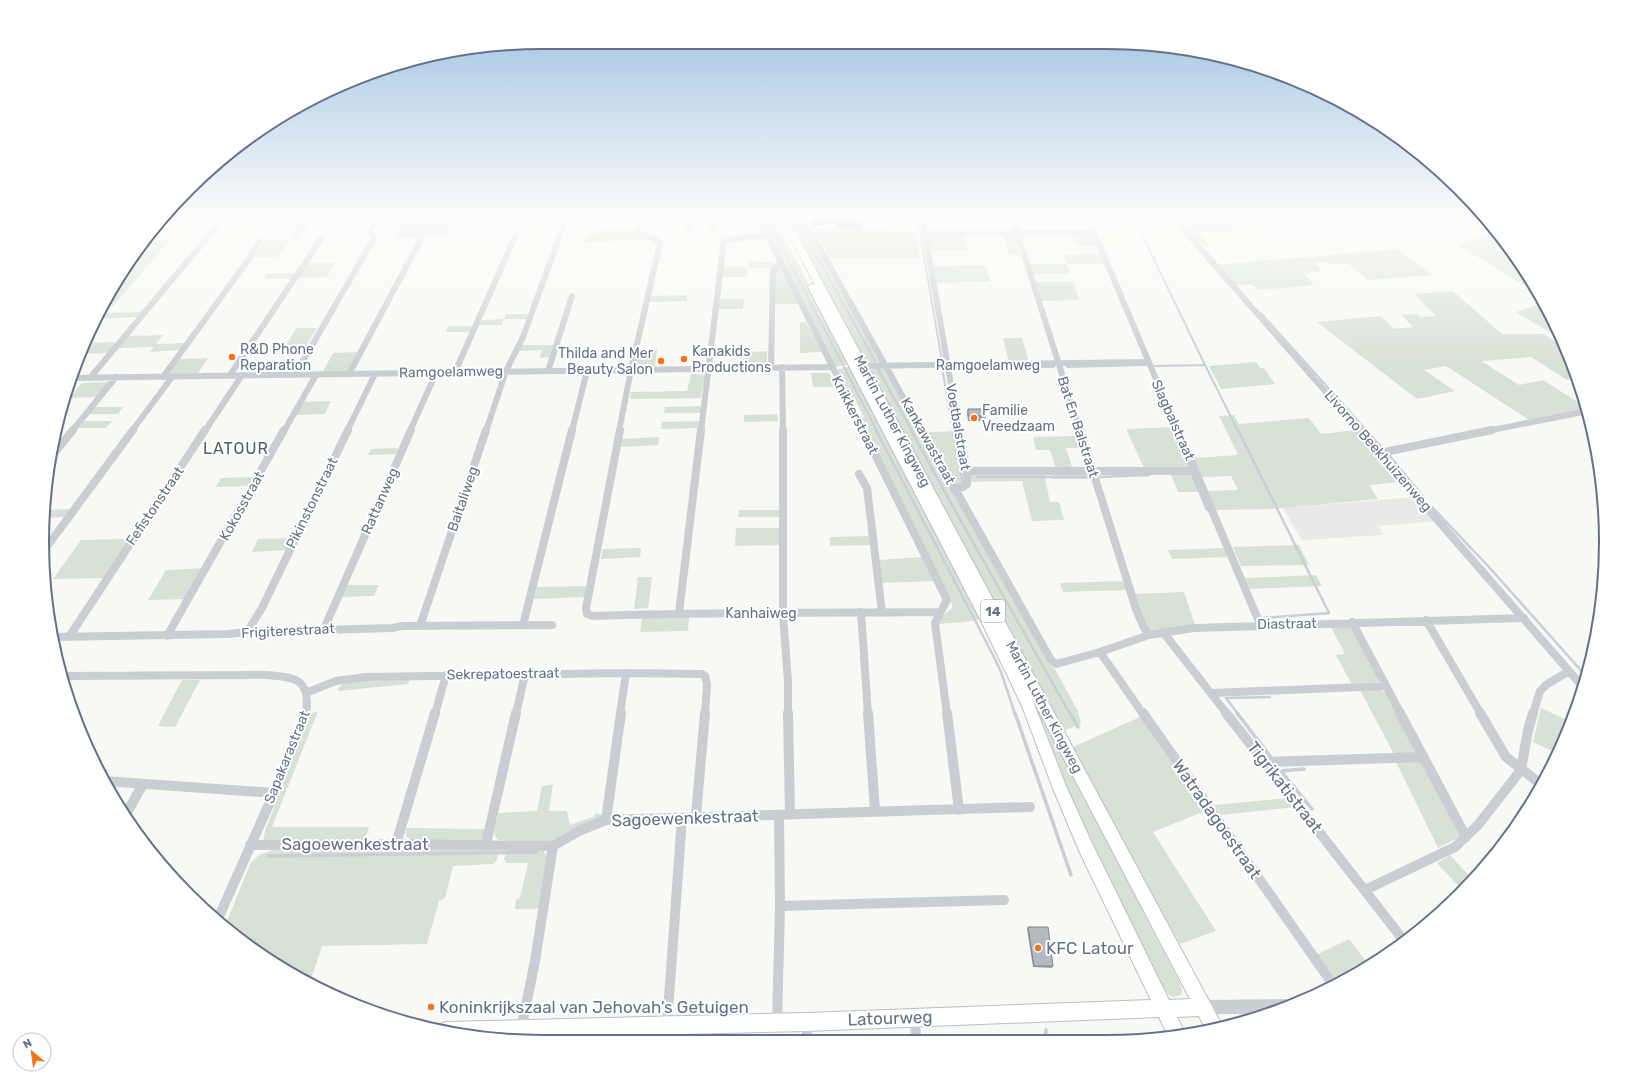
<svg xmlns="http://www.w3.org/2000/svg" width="1648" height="1084" viewBox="0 0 1648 1084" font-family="Rubik,sans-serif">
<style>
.built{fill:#e9e9e8}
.green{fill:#d8e1d6}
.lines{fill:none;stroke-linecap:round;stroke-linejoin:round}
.stream-far2{stroke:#c8cfd6;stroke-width:2}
.stream-far1{stroke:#c8cfd6;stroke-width:2.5}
.stream{stroke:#c8cfd6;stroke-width:3.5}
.primary-casing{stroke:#bbbec3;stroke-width:2}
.minor-far2{stroke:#cacdd1;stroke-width:6}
.minor-far1{stroke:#cacdd1;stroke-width:8}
.minor{stroke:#cacdd1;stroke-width:10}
.tertiary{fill:#cacdd1;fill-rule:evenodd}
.primary{fill:#fff;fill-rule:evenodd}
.wall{fill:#9ca0a7}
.shaded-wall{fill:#7f8288}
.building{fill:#b5bac2;stroke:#7f8288}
.poi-dot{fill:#f4721a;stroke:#fff;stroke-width:1.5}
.labels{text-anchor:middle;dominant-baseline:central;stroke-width:4;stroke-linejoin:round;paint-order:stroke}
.shield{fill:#fff;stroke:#929cac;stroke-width:1}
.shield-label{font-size:13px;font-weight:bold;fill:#647289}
.poi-label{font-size:14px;fill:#647289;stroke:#fff;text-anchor:start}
.street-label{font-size:14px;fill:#647289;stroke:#fff}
.quarter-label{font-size:16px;letter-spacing:1px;fill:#535d6d;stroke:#fff}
.near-street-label{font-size:17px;fill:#647289;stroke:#fff}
.near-poi-label{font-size:17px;fill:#647289;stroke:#fff;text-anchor:start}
.rim{fill:none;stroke:#647289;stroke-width:2}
</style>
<rect width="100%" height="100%" fill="#f8f8f5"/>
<!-- built -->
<path class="built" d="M1415,497L1435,521L1379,526L1384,535L1302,540L1283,508Z"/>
<!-- green -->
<path class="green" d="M406,216H456L446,237L394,238Z
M761,216H773L847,359L846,365L835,367Z
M786,216H800L881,362C875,365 868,364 863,361Z
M1135,216H1169L1175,222L1140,225Z
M1211,216H1350L1356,220L1284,225L1276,216L1217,220Z
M1467,217L1503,238L1537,293L1458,245L1489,234L1462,218Z
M312,220L300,239H290L278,257H253L266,240L288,239L301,221Z
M1248,221L1254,228L1198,232L1209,245H1200L1181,224Z
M634,229V231L654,240L583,242L584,238H589L590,233H601L602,230Z
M814,229L916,231L920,258H830Z
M964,235L968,250L930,251L928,236Z
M1003,235L1015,236L1020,255H1009Z
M1073,235H1092L1098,246H1078Z
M170,240L113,306L110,307L106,313L141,312L137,317L101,319L93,328L143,241Z
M1398,249L1432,275L1368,280L1349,264H1329L1327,262L1315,263L1322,271L1304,273L1314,285L1258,290L1252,284L1234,285L1216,265Z
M1101,254L1105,264H1067L1070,274H1032L1030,264H1066L1063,255Z
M749,262H778L779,264L775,267L748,268Z
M306,263H335L327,277L297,278Z
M985,265L990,281L936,283L933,266Z
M723,267H747L746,277H722Z
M780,268L798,304H775V271Z
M296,273L293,278L264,279L267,274Z
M1033,282H1073L1080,300L1039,301Z
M1453,291L1502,334H1544L1564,347L1576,379L1567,380L1531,357L1481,361L1519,385L1543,380L1587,408L1529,420L1446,366L1424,370L1455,391L1417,399L1317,322L1381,316L1394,329L1413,327L1402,315L1417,314L1421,317L1436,316L1414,294Z
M687,295V301L649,302L650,296Z
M718,299H744L743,309H717Z
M1543,303L1555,321L1561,339L1516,312Z
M506,314H529L527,319H504L502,325H478L480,320L504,319Z
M800,322H806L822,352L800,353Z
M448,326H474L471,332H446Z
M296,328H317L306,346L285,347Z
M163,335L156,344L185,343L180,350L150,352L154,347L118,348L127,336Z
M1003,338H1022L1029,362H1009Z
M116,342L108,353L79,354L84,343Z
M521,345H554L550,357L540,358L542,350L519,351Z
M639,349H657L655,367L635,366Z
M767,351V365H743L744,352Z
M358,352L347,372L322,373L333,353Z
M208,358L198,373L172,374L169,372L178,359Z
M1256,362L1260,368H1264L1275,384L1221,389L1209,366Z
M847,367L850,368L981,619L965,622L939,624L943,616L952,608V604L861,419L864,417L856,402L852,400L836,370Z
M876,367L885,369L1044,655L1050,665L1055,669L1078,711L1081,724L1065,730L1061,727L1019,649L1012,632L990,595L871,373L872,370Z
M859,369L1126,872L1143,912L1181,985L1182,991L1181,995L1172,997L1168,994L1147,960L1070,799L1045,728L1023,682Z
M811,373H829L836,387H813Z
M691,374L705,375L701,398L630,399L631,392L687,391Z
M109,382L97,397L70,398L82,383Z
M331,401L325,414L295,415L301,402Z
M701,406V413H664L665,407Z
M95,407H123L118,414H89Z
M777,414L778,421L744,422V415Z
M1234,415L1239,424L1309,418L1321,434L1356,430L1401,482L1369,485L1378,499L1273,509L1216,510L1208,491L1238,490L1231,476L1202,477L1193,458L1238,455L1219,416Z
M83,421H112L106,428H77Z
M699,421V428L661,429L662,422Z
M1174,427L1190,465V468L1145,470L1126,429Z
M957,431L965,477L964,483L957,485L955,483L928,432Z
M1078,436L1082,448H1066L1073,470H1056L1050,450H1036L1033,437Z
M659,437L658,445L621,447L622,439Z
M398,448L396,454L368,455L371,449Z
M1170,472L1193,473L1202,492H1178Z
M1044,473L1050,502H1059L1064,520L1032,521L1022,481L969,482V476L971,475Z
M1052,473H1088L1093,479H1053Z
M255,477L251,486L216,487L221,478Z
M72,509L65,517L43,518L44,510Z
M739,510H782L781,517H738Z
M736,528H782L781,545L735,546Z
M870,536L871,545L830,546V537Z
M291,538L286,550L252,552L258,539Z
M129,539L104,578L53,579L81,540Z
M1299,545L1309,565L1241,566L1233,547Z
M641,548L640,557L601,559L603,549Z
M1225,548L1229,557L1172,559L1168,550Z
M923,557L934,581L881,583L878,560Z
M204,568L187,599L148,600L166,570Z
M1316,575L1322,586L1250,589L1245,578Z
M638,577H652L648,608L634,609Z
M1124,581L1127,590L1063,592L1060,583Z
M346,585H379L374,596L341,597Z
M589,586L586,597L534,599L537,587Z
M1184,592L1195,625L1154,631L1151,630L1145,624L1135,594Z
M689,617L688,631L640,632L642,618Z
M1331,627H1348L1351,628L1379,680L1378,682L1351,683L1336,655L1345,654Z
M182,680H200L175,727L158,726Z
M410,680L408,684L339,691L338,688L341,686L343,682L347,681Z
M1361,690H1381L1387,694L1415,752L1412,753L1394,754L1361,692Z
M1541,708L1571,722L1557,753L1533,742Z
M318,711L272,827H369L364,841L263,842L265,831L310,714Z
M1140,717L1205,811L1153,832L1216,931L1180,944L1124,847L1071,748Z
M1419,761L1423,763L1460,837L1438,848L1396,762Z
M553,784L549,811H567L570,825L593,817L596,813L602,815V817L559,839L548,842L498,840C491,833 497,821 499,813L537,811L542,786Z
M1289,798L1296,807L1221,815L1214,805Z
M406,828L483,829L486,831L481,840L476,841L411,840L406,836Z
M394,847L497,850C498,856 498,861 493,864L453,866L445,898L439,901L427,944L322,946L310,983L225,926L250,864L259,855L273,850Z
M508,850H543L549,859L540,907L536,909H515L516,899L520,898L528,863H506L504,858Z
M1450,855L1473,880L1462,890L1437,863Z
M1349,939L1369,965L1337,985L1316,955Z"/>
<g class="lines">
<!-- stream-far2 -->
<path class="stream-far2" d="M766,216L877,431
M795,216L875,361
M917,216L942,361
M1133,216L1205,365L1155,366
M1261,313L1367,431
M1205,365L1238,431
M939,367H942L953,431
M986,367H1054
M1067,367L1145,365
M878,369L912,431"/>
<!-- stream-far1 -->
<path class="stream-far1" d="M876,430L994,657L1001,672L1015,714
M911,430L953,507L1070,714
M953,430L962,480
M1238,430L1329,613L1263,618
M1366,430L1383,449
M1389,455L1424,498
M1190,474H1192L1207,510
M977,477H1087
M1099,477L1149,475
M1432,507L1488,566L1586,676
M1238,714L1226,698L1270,697"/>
<!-- stream -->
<path class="stream" d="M1015,713L1071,875
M1070,713L1078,727
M1237,713L1270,756
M1304,769L1281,771L1312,809
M268,856L537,852
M1045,1040L1046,1030"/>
<defs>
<path id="primary" d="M779,216H787L1223,1027L1206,1030L1199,1016L1177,1017L1185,1033L1168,1036L1159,1017L807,1031L524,1038H477L437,1030L439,1025L445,1022L807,1013L1151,1000L1080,853L1052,786L1022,706L979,617L808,287L812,284L815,285ZM1031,696L1190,999L1169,1000L1092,843L1066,786Z"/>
</defs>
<!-- primary casing -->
<use href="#primary" class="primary-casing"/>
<!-- minor-far2 -->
<path class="minor-far2" d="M758,216L864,431
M802,216L922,431
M922,216L959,431
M1012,216L1080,431
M1087,216L1178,431
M1172,216L1360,431
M160,221L347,220
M713,229L715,216
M688,232L690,216
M924,234L1094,233
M857,366L1148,362
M771,367L773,270L781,264
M782,367L783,431
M548,371L572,296
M455,372L515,237
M349,374L420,241
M230,375L321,239
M295,375L374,238L370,231L379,216
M163,377L249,259L260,241
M71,378L831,367
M90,378L221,221
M72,431L116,377
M132,431L172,377
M205,431L242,375
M284,431L316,375
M347,431L375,374
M410,431L436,373
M486,431L506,371L523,337L567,216
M572,431L587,371
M619,431L631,370L660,243L655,239L637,232L639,216
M701,431L724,240L767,235
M1487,431L1588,411"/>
<!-- minor-far1 -->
<path class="minor-far1" d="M620,430L586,608L587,614L593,616C709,612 824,613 940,612
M783,430V614L788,682V714
M863,430L947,600L935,623L947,714
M922,430L1051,660L1056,664L1100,652L1149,635L1194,628L1524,618
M1080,430L1136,609L1143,626L1149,635
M1178,430L1260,624
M1359,430L1583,687
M1380,453L1492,430
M52,456L73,430
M967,471H1195
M859,474L867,488L882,612
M954,489L963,487L967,484V471L959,430
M43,552L133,430
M861,612L868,714
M679,613L701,430
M1426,620L1481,714
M1352,622L1401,714
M523,625L572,430
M420,626L486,430
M324,629L411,430
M247,632L262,608L348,430
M1163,632L1227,714
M167,636L284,430
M53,637L228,634L247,632L392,628L402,626L552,625
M69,637L205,430
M1100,652L1143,714
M61,676L267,675C297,678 311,679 306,714
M308,692L336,681L366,677L626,673L702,674L705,676L707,684L705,714
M1212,693L1386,686
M435,714L446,675
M516,714L525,674
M620,714L626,673
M1533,714L1540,691L1546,685L1569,671"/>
<!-- minor -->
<path class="minor" d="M788,713L790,815
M868,713L875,811
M947,713L959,810
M1143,713L1334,986
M1226,713L1405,942
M1400,713L1466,837
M1480,713L1506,757L1542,785
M1266,762L1423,757
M104,781L274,793
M125,816L143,784
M696,816L705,713
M606,820L621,713
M396,844L435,713
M486,844L516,713
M250,845L396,844L553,846L581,830L606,820L1030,807
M1365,890L1455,847L1478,825L1521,770L1528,730L1533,713
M780,906L1004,900
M217,921L274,793L306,713
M915,1017L916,1040
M807,1022V1039
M777,1023L780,906L779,815
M667,1025L682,818
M521,1030L535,961L553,846
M691,1039L692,1024"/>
<!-- tertiary -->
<path class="tertiary" d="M1286,999L1291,1001L1292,1004L1266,1014H1203L1198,1012L1196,1007L1198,1002L1203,1000Z"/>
<!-- primary -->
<use href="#primary" class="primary"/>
</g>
<!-- wall -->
<path class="wall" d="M810,216H862V229H836L835,223L813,226Z
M968,409L986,416L985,421H968L967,414Z
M1028,927L1053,966L1052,968L1033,967L1027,929Z"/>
<!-- shaded-wall -->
<path class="shaded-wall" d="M813,216H835V223L813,226Z"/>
<!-- building -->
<path class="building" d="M835,216H862V219L836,220Z
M968,409H984L986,416H968Z
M1028,927H1048L1053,966H1034Z"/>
<!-- sky -->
<linearGradient id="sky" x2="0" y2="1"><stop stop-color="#9bbfe1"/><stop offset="0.59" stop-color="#fcfcfa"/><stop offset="1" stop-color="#fcfcfa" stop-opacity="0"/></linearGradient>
<rect width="1648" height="367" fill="url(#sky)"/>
<!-- markers -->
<g class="poi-dot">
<circle cx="232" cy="357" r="4"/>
<circle cx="684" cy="359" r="4"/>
<circle cx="661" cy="361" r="4"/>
<circle cx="974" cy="418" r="4"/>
<circle cx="1038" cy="948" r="4"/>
<circle cx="431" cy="1007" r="4"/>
</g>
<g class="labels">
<!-- shield labels -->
<rect class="shield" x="981" y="600" width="24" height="22" rx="3"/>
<g class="shield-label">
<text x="993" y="611">14</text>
</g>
<!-- poi labels -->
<g class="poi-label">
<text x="240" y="349">R&amp;D Phone<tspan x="240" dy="16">Reparation</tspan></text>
<text x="692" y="351">Kanakids<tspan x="692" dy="16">Productions</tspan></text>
<text x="653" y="353" text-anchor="end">Thilda and Mer<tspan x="653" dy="16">Beauty Salon</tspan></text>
<text x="982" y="410">Familie<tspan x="982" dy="16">Vreedzaam</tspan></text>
</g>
<!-- street labels -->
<g class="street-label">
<text x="988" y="365">Ramgoelamweg</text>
<text transform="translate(451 372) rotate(-1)">Ramgoelamweg</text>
<text transform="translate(855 415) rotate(63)">Knikkerstraat</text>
<text transform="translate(1173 420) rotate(66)">Slagbalstraat</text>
<text transform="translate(892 421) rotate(62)">Martin Luther Kingweg</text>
<text transform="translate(958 427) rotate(80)">Voetbalstraat</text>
<text transform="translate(1078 427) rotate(72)">Bat En Balstraat</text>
<text transform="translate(928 441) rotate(61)">Kankawastraat</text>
<text transform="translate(1378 451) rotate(49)">Livorno Beekhuizenweg</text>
<text transform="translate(463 499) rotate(-71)">Baitaliweg</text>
<text transform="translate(380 501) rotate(-66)">Rattanweg</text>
<text transform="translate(312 503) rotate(-64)">Pikinstonstraat</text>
<text transform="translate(155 506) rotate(-56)">Fefistonstraat</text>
<text transform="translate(242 506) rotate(-61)">Kokosstraat</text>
<text x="761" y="613">Kanhaiweg</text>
<text transform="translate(1287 624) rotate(-1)">Diastraat</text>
<text transform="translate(288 631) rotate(-3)">Frigiterestraat</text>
<text transform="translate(503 674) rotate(-1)">Sekrepatoestraat</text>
<text transform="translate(1044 707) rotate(62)">Martin Luther Kingweg</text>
<text transform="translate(287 757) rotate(-68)">Sapakarastraat</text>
</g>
<!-- quarter labels -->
<g class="quarter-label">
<text x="236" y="448">LATOUR</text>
</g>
<!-- near-street labels -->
<g class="near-street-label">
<text transform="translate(1285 787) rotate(52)">Tigrikatistraat</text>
<text transform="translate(685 818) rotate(-2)">Sagoewenkestraat</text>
<text transform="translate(1217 819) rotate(55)">Watradagoestraat</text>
<text x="355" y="844">Sagoewenkestraat</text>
<text transform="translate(890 1018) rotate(-2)">Latourweg</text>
</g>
<!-- near-poi labels -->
<g class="near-poi-label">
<text x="1046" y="948">KFC Latour</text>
<text x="439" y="1007">Koninkrijkszaal van Jehovah’s Getuigen</text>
</g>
</g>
<!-- crop -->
<path d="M0 0H1648V1084H0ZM542 49H1106A493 493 0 0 1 1599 542V542A493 493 0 0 1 1106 1035H542A493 493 0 0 1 49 542V542A493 493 0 0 1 542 49Z" fill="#fff" fill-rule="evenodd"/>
<path class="rim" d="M542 49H1106A493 493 0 0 1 1599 542V542A493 493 0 0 1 1106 1035H542A493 493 0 0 1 49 542V542A493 493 0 0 1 542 49Z"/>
<!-- north arrow -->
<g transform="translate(32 1052) rotate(331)"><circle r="19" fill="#ffffff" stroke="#c1c7d0"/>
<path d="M0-3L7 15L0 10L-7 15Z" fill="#f4721a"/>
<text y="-6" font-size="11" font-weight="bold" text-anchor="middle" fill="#647289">N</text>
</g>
</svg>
